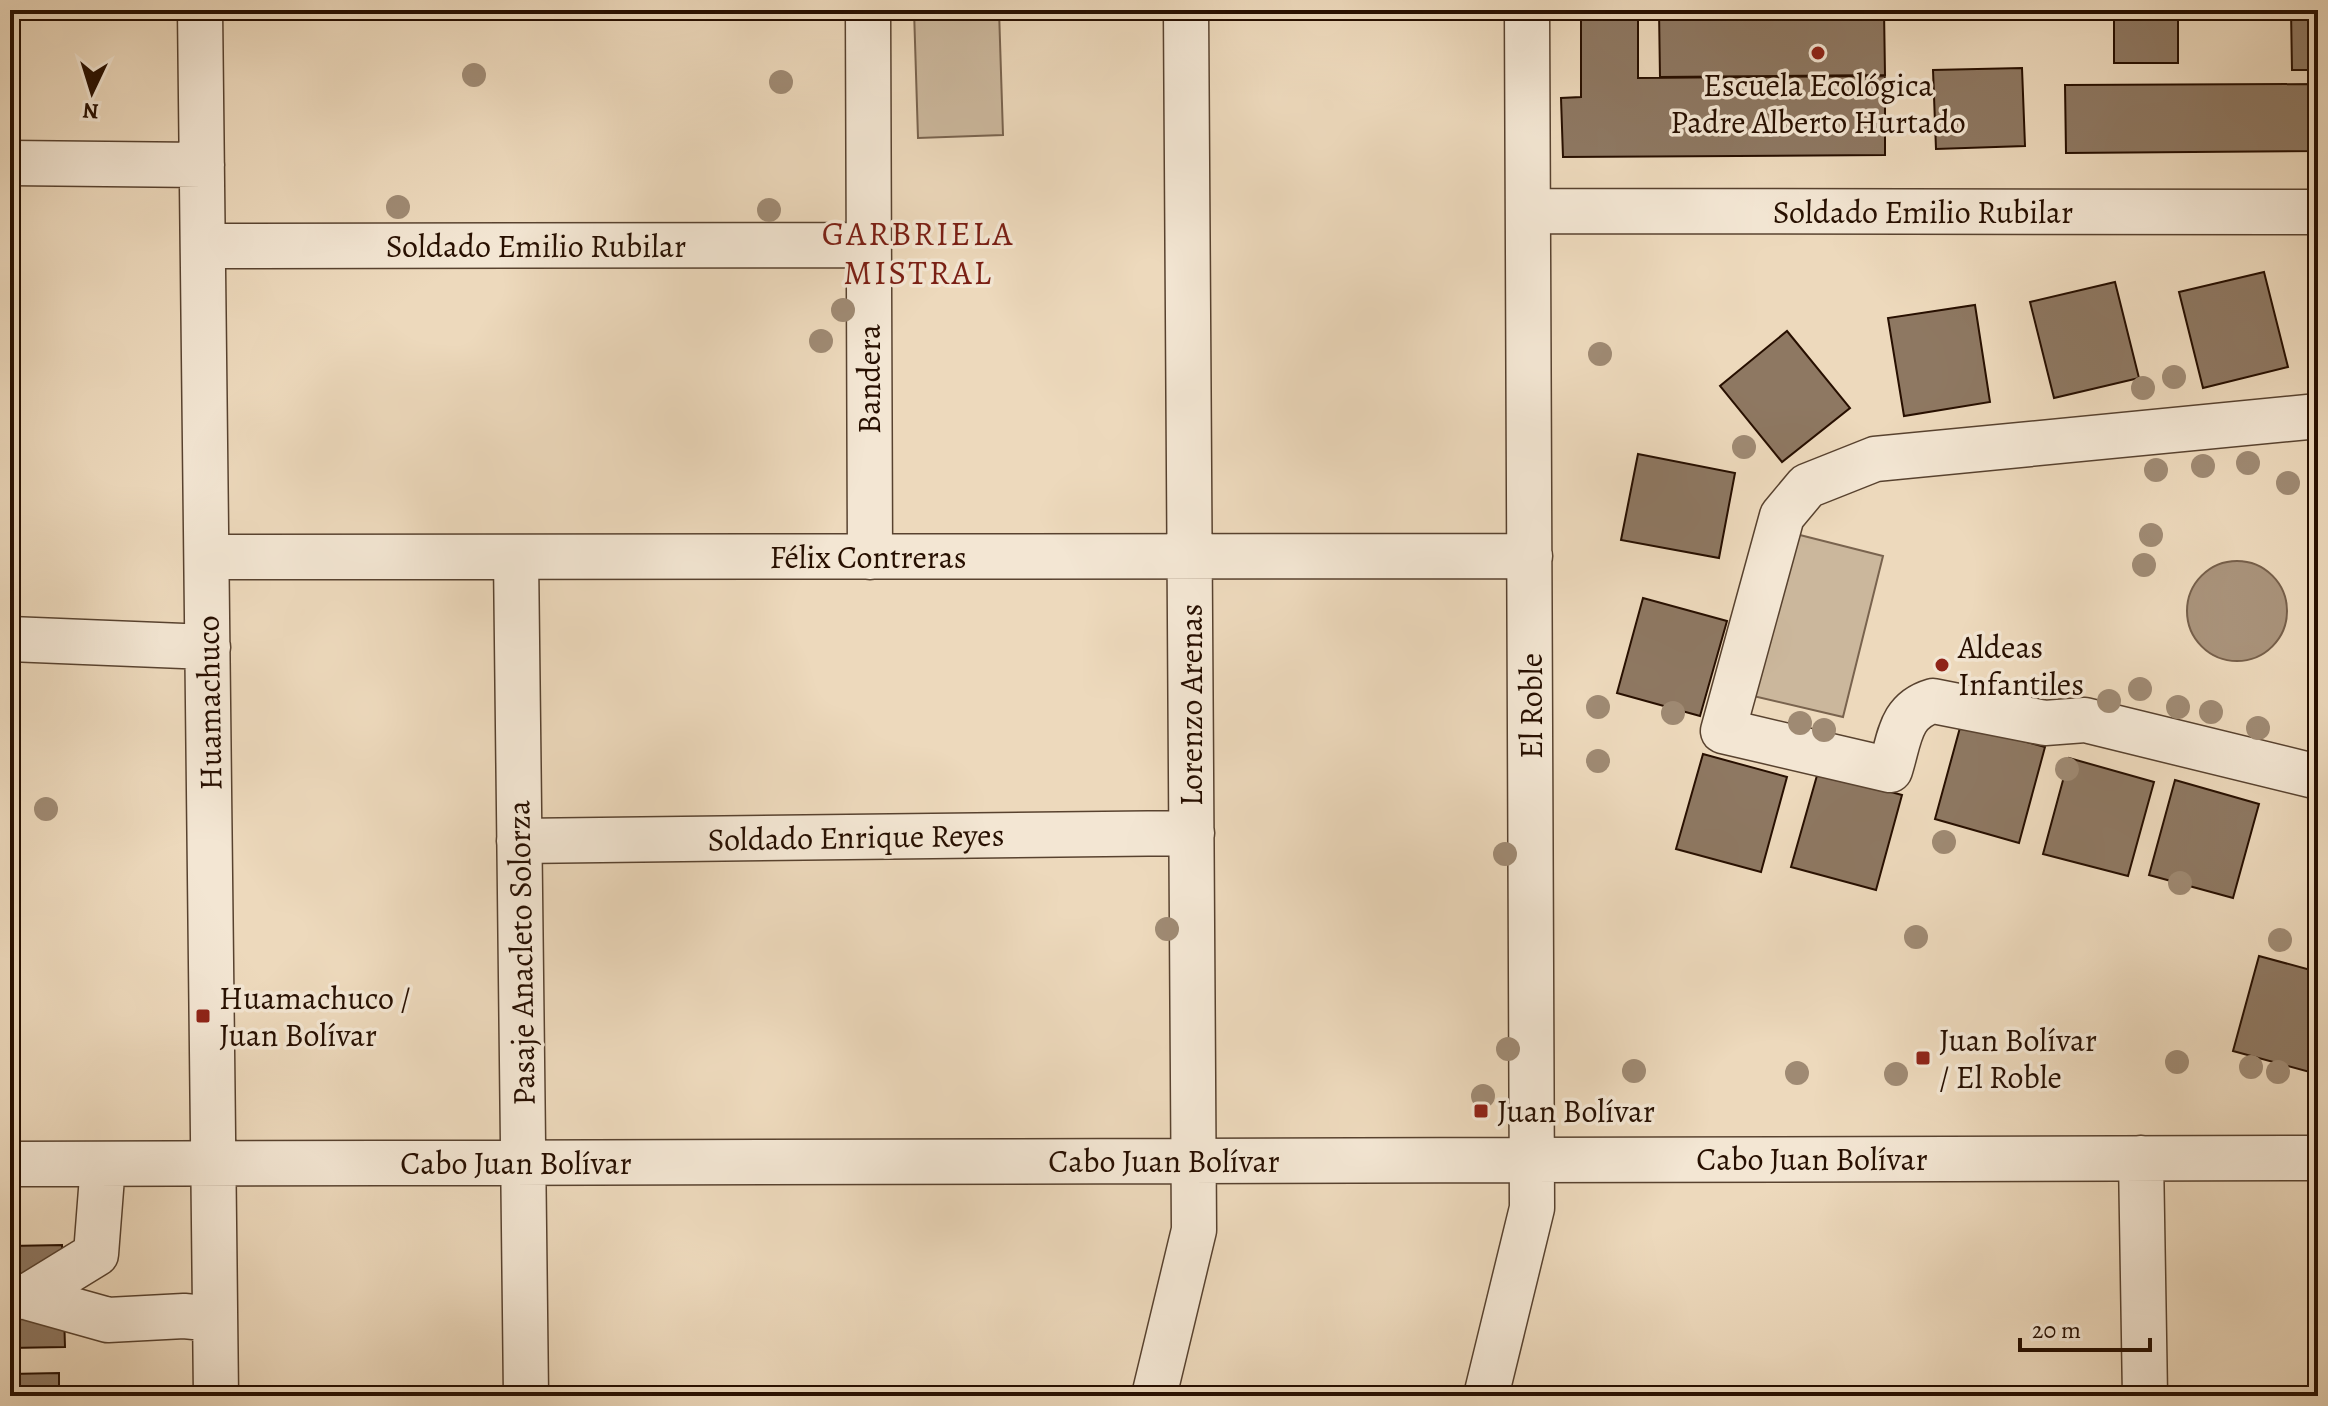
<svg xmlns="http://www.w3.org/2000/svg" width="2328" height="1406" viewBox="0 0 2328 1406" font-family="Alegreya,serif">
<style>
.green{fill:#cbb79c;stroke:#79634e;stroke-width:2}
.water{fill:#aa947c;stroke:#765f4a;stroke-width:2}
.building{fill:#8e7862;stroke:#270f00;stroke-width:2}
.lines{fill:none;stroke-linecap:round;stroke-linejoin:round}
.minor-casing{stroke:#58422f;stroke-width:47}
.minor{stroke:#f3e6d3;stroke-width:44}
.tree{fill:#9f8a73}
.poi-dot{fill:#8f2418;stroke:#f3e6d3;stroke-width:3}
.labels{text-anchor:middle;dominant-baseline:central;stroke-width:7;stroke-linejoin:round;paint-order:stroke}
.poi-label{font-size:32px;fill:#270f00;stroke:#f3e6d3;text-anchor:start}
.street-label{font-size:32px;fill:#270f00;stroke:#f3e6d3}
.neighbourhood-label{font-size:34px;letter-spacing:2px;fill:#7a1f14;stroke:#f3e6d3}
</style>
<rect width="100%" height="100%" fill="#edd9bc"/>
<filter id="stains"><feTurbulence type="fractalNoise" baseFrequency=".0025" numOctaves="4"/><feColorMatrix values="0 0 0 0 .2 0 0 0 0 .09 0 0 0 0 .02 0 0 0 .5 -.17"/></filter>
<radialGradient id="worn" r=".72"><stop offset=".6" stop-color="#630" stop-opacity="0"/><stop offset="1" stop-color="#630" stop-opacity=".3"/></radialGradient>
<!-- green -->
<path class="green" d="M914,10H999L1003,135L918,138Z
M1788,532L1883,556L1843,717L1749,695Z"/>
<!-- water -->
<path class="water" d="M2187 611a50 50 0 1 1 100 0a50 50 0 1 1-100 0Z"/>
<!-- building -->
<path class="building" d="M1581,10H1638V78L1885,76V155L1563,157L1561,98L1581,97Z
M1659,10H1884L1885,75L1660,77Z
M2114,10H2178V63H2114Z
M2291,10H2318V70H2292Z
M2022,68L2025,146L1936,149L1933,70Z
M2318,84V151L2066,153L2065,85Z
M2264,272L2288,367L2203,388L2179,292Z
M2115,282L2139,378L2054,398L2030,302Z
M1975,305L1990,402L1904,416L1888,318Z
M1787,331L1850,408L1782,462L1720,386Z
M1638,454L1735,473L1719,558L1621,540Z
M1643,598L1727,621L1700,716L1617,693Z
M1961,724L2045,747L2019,843L1935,819Z
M1703,754L1787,777L1761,872L1676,849Z
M2069,758L2154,782L2128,876L2043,854Z
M1818,772L1902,795L1876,890L1791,867Z
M2175,780L2259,804L2233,898L2149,875Z
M2259,956L2318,972L2317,1074L2233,1051Z
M62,1245L65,1347L10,1348V1246Z
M59,1373V1396H10V1374Z"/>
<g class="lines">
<defs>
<path id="minor" d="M200,10L216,1396
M868,10L870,557
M10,163L202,165
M1528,211L2318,212
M203,246L869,245
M2318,416L1875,459L1807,486L1782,516L1723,731L1890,770C1900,739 1899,711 1933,701L2045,723L2085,720L2318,777
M207,557L1530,556
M516,557L526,1396
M10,639L208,647
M519,841L1192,833
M2141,1158L2145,1396
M10,1164L2318,1158
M10,1296L26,1297L108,1320L184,1316L215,1319
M26,1297L96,1254L103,1164
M1154,1396L1194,1230L1186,10
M1486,1396L1532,1208L1527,10"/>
</defs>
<!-- minor casing -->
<use href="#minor" class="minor-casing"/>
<!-- minor -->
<use href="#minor" class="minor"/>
</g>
<!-- trees -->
<g class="tree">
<circle cx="474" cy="75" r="12"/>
<circle cx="781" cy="82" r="12"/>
<circle cx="398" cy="207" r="12"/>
<circle cx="769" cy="210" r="12"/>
<circle cx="843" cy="310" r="12"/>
<circle cx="821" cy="341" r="12"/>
<circle cx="1600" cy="354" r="12"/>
<circle cx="2174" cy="377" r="12"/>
<circle cx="2143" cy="388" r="12"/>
<circle cx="1744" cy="447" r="12"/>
<circle cx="2248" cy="463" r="12"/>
<circle cx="2203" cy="466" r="12"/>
<circle cx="2156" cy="470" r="12"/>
<circle cx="2288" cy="483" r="12"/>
<circle cx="2151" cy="535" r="12"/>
<circle cx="2144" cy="565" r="12"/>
<circle cx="2140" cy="689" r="12"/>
<circle cx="2109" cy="701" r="12"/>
<circle cx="1598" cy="707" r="12"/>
<circle cx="2178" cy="707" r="12"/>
<circle cx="2211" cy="712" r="12"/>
<circle cx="1673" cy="713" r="12"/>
<circle cx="1800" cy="723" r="12"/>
<circle cx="2258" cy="728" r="12"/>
<circle cx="1824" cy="730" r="12"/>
<circle cx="1598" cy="761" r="12"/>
<circle cx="2067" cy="769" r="12"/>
<circle cx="46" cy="809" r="12"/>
<circle cx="1944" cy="842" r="12"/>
<circle cx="1505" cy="854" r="12"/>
<circle cx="2180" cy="883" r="12"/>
<circle cx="1167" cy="929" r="12"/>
<circle cx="1916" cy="937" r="12"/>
<circle cx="2280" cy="940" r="12"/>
<circle cx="1508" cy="1049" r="12"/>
<circle cx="2177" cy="1062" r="12"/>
<circle cx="2251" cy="1067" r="12"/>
<circle cx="1634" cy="1071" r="12"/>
<circle cx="2278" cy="1072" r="12"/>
<circle cx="1797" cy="1073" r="12"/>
<circle cx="1896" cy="1074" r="12"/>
<circle cx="1483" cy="1096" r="12"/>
</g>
<!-- markers -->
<g class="poi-dot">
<circle cx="1818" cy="53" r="8"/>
<circle cx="1942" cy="665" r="8"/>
<rect x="195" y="1008" width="16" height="16" rx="4"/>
<rect x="1915" y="1050" width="16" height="16" rx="4"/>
<rect x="1473" y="1103" width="16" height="16" rx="4"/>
</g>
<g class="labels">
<!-- poi labels -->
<g class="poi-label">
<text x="1818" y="85" text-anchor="middle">Escuela Ecológica<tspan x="1818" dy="37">Padre Alberto Hurtado</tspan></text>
<text x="1958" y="647">Aldeas<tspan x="1958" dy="37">Infantiles</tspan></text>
<text x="219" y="998">Huamachuco /<tspan x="219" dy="37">Juan Bolívar</tspan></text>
<text x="1939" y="1040">Juan Bolívar<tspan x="1939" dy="37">/ El Roble</tspan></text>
<text x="1497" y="1111">Juan Bolívar</text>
</g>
<!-- street labels -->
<g class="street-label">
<text x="1923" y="212">Soldado Emilio Rubilar</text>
<text x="536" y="246">Soldado Emilio Rubilar</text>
<text transform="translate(869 379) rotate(-90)">Bandera</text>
<text x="868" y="557">Félix Contreras</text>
<text transform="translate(209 703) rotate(-91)">Huamachuco</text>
<text transform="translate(1191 705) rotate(-90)">Lorenzo Arenas</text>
<text transform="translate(1531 706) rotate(-90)">El Roble</text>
<text transform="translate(856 837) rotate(-1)">Soldado Enrique Reyes</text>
<text transform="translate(521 953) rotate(-91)">Pasaje Anacleto Solorza</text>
<text x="1812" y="1159">Cabo Juan Bolívar</text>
<text x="1164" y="1161">Cabo Juan Bolívar</text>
<text x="516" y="1163">Cabo Juan Bolívar</text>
</g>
<!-- neighbourhood labels -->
<g class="neighbourhood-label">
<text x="918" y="233">GARBRIELA<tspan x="918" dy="39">MISTRAL</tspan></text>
</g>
</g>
<!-- margin -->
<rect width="2328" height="1406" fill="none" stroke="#edd9bc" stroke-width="40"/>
<rect x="12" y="12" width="2304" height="1382" fill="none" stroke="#270f00" stroke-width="4"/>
<rect x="20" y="20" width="2288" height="1366" fill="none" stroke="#270f00" stroke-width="2"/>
<!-- north arrow -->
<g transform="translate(92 92) rotate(184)" stroke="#f3e6d3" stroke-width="6" paint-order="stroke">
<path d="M0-6L14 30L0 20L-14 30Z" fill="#270f00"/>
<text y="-12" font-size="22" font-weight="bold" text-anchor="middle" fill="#270f00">N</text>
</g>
<!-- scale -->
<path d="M2020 1338v12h130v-12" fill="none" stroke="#270f00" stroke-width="4"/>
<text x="2032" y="1338" font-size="24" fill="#270f00" stroke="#f3e6d3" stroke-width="6" paint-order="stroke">20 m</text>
<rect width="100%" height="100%" filter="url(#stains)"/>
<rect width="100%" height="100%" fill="url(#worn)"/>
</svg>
